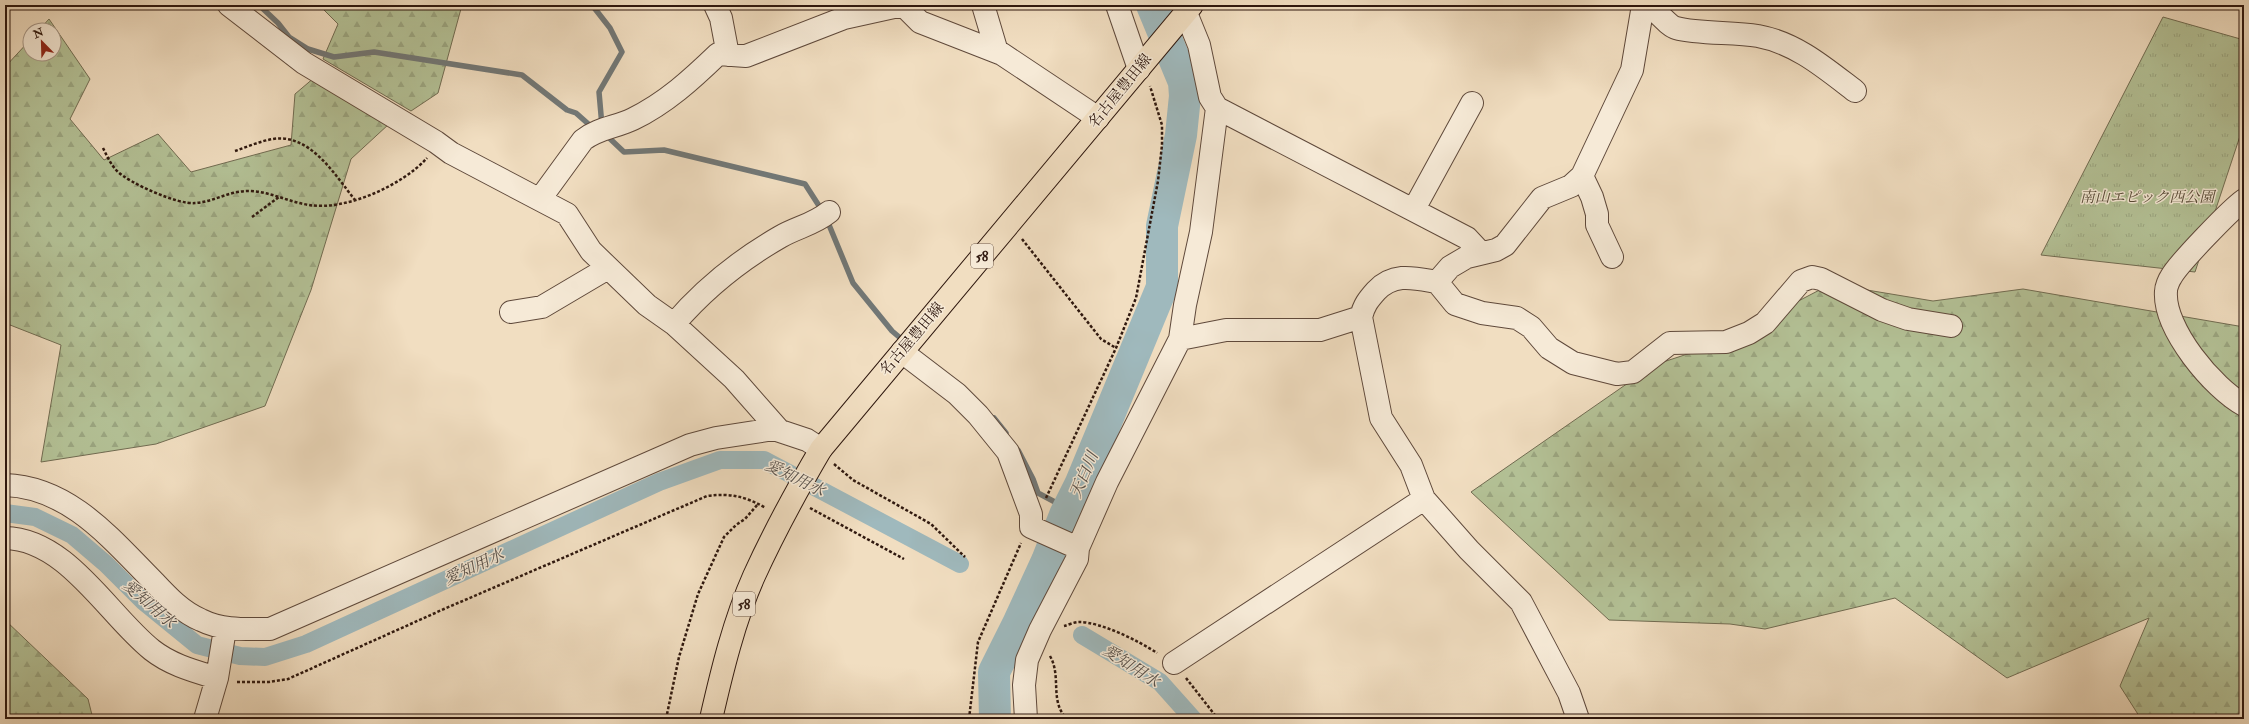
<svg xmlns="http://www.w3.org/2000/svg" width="2249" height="724" viewBox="0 0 2249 724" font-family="'IM FELL Double Pica','Noto Serif JP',serif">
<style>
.forest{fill:url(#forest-firs);stroke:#716c52}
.park{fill:url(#park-tufts);stroke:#716c52}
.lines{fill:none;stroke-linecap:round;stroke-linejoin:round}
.stream{stroke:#727877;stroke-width:5.5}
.canal{stroke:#9fb9bd;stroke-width:18}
.river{stroke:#9fb9bd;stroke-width:32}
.minor-casing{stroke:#5f493b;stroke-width:24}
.major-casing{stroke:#2e170e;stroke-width:24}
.path{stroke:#2e170e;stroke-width:2.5;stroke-dasharray:3 2;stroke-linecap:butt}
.minor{stroke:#f6ead7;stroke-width:22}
.major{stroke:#f1dec1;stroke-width:22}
.labels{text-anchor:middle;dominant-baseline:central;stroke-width:3;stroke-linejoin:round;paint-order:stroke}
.shield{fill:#f6ead7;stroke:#6a564a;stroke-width:1}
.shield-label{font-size:14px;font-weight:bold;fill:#2e170e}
.street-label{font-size:15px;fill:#2e170e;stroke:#f6ead7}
.park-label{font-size:15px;font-style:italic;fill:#564a37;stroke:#f6ead7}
.water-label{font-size:16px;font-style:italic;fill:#56504b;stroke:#f6ead7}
</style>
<defs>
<pattern id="forest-firs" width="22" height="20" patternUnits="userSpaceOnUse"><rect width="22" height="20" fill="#b4c297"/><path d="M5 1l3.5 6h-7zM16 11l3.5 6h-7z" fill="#9ba681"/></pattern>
<pattern id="park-tufts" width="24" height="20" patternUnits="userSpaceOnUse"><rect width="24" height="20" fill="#b4c297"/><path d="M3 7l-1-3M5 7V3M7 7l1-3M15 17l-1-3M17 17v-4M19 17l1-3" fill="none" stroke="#9ba681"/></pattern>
</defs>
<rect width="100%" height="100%" fill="#f1dec1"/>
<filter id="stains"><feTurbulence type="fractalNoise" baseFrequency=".005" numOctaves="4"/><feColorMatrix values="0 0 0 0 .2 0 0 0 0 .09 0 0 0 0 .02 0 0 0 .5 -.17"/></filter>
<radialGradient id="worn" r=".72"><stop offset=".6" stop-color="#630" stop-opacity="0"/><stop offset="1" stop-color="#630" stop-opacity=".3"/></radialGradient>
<!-- forest -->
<path class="forest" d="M319,5H462L438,93L411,111L323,59L338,24Z
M49,19L90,79L70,119L104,160L158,134L191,172L291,145L295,94L315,77L389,124L351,159L311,290L265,406L156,444L41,462L61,345L5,323V67L30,40V54H54V30H39Z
M1831,284L1933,301L2023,289L2244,327V719H2141L2120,686L2149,618L2007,678L1895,598L1765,629L1730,624L1609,620L1471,492L1654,365L1712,346Z
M5,620L88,699L93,719H5Z"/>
<!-- park -->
<path class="park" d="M2163,17L2244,40V124L2195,272L2041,255Z"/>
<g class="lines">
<!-- stream -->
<path class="stream" d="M259,5L278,23L289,37L308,49L334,57L374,52L522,75L567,110L576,113L594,129
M592,5L610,28L622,52L599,92L602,126
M605,134L624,152L664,150L805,184L823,212
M827,220L853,283L892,331L905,342
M994,418L1006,433
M1018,450L1033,479L1038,493L1068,509"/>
<!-- canal -->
<path class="canal" d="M5,513L35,517L72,535L106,564L143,601L197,645L240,656L265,657L306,644L659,482L720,460H764L960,564
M1082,635L1160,682L1193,719"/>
<!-- river -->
<path class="river" d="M995,719L994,672L1018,624L1047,561L1065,515L1080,485L1162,287V226L1181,135L1185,96L1184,82L1152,5"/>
<defs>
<path id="minor" d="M229,5L304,63L436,142L451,153L567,214L591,251L647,305L674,324L734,379L778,429H774
M715,5L721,18L728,55
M983,5L997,52
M1117,5L1139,69
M1647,5C1657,10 1668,26 1676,28C1698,34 1733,32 1758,36C1796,43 1825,68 1855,91
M1186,13L1199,45L1210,97L1217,108L1467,238L1481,253
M1582,176L1592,197L1597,214V225L1612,257
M540,199L583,140C598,128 617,127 633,119C666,103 692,79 718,54L746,56L844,18L903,5L920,22L1002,54L1098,118
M2244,200C2231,209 2178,264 2171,277C2169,280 2166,287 2166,291C2163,329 2214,389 2244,405
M1414,209L1472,103
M1437,282L1450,267L1467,257L1496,250L1505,245L1542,198L1571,186L1582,176L1632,70L1643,5
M511,312L542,307L608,268
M674,324C704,289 740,260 780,237C797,227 813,225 829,212
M1180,339L1226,330H1320L1361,317
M902,352L957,394L978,415L1008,452L1031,514V527L1078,548
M5,485C70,487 112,540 154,582C168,597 182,612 201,620C223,631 246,629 270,629L690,445L716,438L774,429L807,440L821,449
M5,538C67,539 108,615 152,650C171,665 194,671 217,678
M1174,663L1424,499
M205,719L217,678L225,629
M1026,719L1024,685L1027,660L1040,630L1077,559L1078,548L1107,482L1180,339L1185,305L1201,232L1217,108
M1578,719L1569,693L1521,602L1469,550L1424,499L1411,465L1381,418L1361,317C1364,305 1368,300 1376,291C1394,272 1414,278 1437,282L1455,304L1482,313L1517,318L1531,327L1549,348L1573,363L1617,374L1633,372L1670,343L1726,342L1749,333L1765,323L1801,281L1812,277L1821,279L1882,310L1908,319L1951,326"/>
<path id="major" d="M711,719C722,671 734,621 754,576C774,532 797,490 821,449L1192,5"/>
</defs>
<!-- minor casing -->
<use href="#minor" class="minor-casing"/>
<!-- major casing -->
<use href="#major" class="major-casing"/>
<!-- path -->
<path class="path" d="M103,148C107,156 111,165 117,171C129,183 178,205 195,203C214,202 230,190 251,191C271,192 289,202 309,205C346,211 403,185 427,158
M235,151C247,147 260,141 273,139C310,133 335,175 355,200
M252,217L279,197
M1022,239L1101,339L1116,348
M834,464L853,480L931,524L965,557
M1046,498L1116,348L1136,298L1158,181L1162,145V125L1150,86
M810,508L904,559
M1064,626C1068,625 1074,622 1079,622C1101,622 1139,641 1157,653
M1050,656C1062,677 1049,701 1067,719
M1186,678L1218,719
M237,682H269L288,679L444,609L707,496C731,493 744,496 766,508
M666,719L679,657L698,594L724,537L736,525L745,519L758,504
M969,719L978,642L1021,543"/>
<!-- minor -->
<use href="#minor" class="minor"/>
<!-- major -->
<use href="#major" class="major"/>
</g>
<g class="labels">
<!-- shield labels -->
<g class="shield">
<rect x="971" y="244" width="22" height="24" rx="3"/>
<rect x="733" y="592" width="22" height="24" rx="3"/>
</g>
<g class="shield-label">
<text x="982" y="256">58</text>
<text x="744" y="604">58</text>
</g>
<!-- street labels -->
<g class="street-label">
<text transform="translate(1120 91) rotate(-51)">名古屋豊田線</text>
<text transform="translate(912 339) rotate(-50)">名古屋豊田線</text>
</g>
<!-- park labels -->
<g class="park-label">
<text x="2147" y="197">南山エピック西公園</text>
</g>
<!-- water labels -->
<g class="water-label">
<text transform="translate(1084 475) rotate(-67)">天白川</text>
<text transform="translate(795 478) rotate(26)">愛知用水</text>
<text transform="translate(474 567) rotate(-25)">愛知用水</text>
<text transform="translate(149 604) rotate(41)">愛知用水</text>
<text transform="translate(1131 666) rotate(33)">愛知用水</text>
</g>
</g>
<!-- margin -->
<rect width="2249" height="724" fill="none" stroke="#f1dec1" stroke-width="20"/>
<rect x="6" y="6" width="2237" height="712" fill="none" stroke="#2e170e" stroke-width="2"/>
<rect x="10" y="10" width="2229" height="704" fill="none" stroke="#2e170e"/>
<!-- north arrow -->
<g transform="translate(42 42) rotate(337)"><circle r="19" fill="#f6ead7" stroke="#a69687"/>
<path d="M0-3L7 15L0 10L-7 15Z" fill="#8f2418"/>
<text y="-6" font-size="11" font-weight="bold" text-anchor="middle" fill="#2e170e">N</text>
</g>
<rect width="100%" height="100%" filter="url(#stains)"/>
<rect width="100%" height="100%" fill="url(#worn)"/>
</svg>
